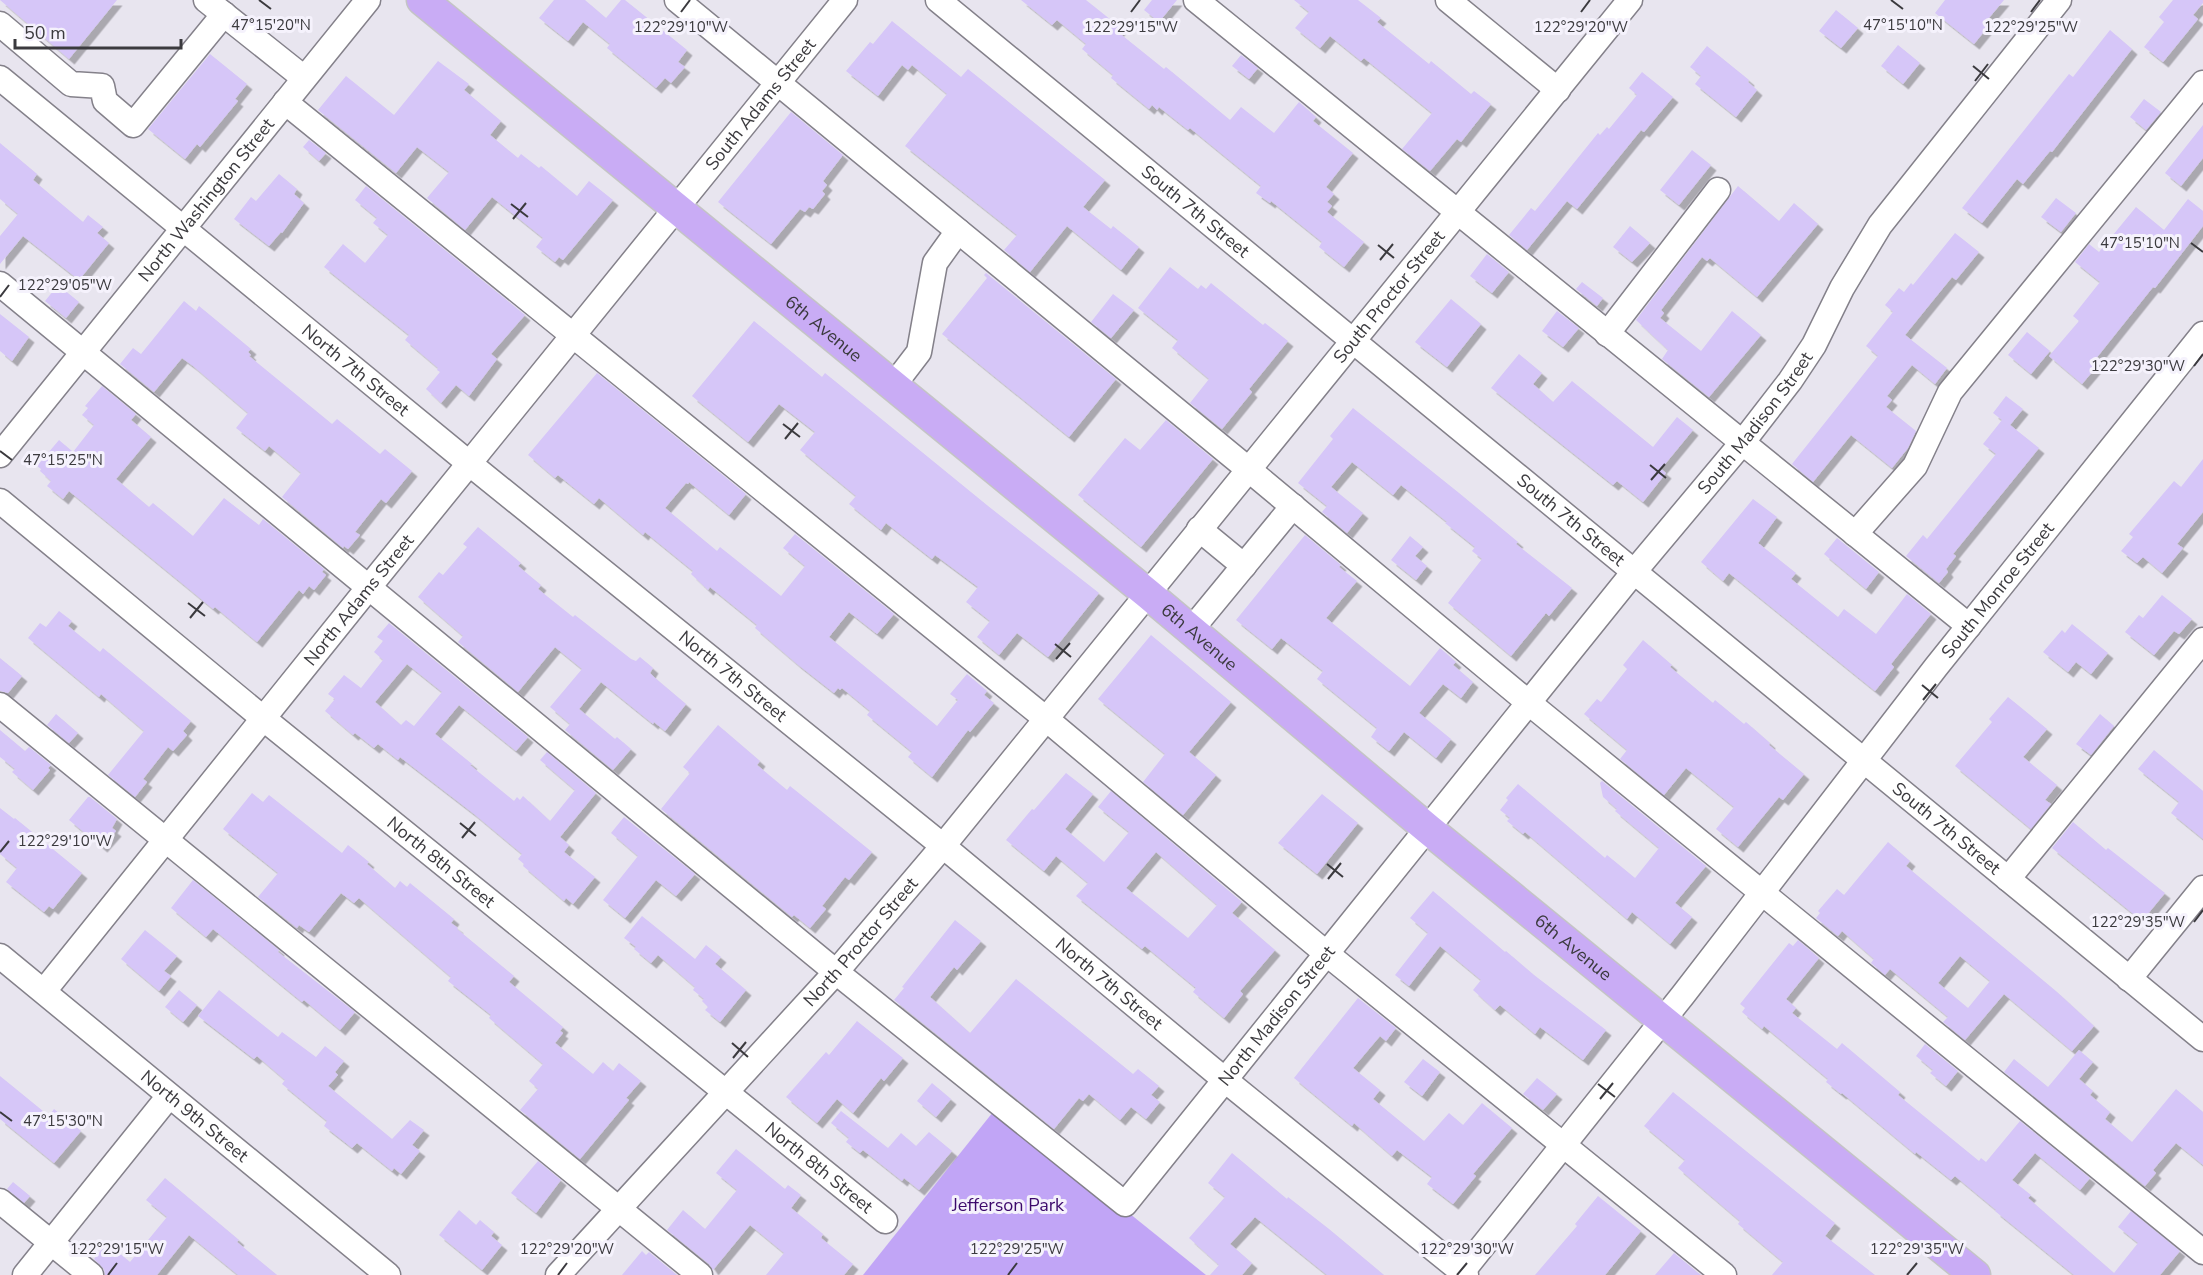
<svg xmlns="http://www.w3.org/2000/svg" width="2203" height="1275" viewBox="0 0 2203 1275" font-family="'Nunito Sans',sans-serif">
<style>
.green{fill:#c1a5f6}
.building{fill:#d6c6f8;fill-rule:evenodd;filter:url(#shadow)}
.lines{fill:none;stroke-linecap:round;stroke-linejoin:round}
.minor-casing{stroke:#84818a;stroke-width:27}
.major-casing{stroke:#c4c4c5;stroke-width:33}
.minor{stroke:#fff;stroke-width:24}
.major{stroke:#c9acf5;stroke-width:30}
.ticks{fill:none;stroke:#3b3a3e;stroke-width:2}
.labels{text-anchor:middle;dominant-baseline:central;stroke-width:6;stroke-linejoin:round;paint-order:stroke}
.street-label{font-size:18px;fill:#3b3a3e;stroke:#f5f2fc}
.park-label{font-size:18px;fill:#3c096b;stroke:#f5f2fc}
.ticks-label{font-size:15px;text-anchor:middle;fill:#3b3a3e;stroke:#f5f2fc;stroke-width:6;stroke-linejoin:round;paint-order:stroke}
</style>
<defs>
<filter id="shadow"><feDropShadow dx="5.5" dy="5.5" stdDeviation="0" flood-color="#0004"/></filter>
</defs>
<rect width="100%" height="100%" fill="#e8e5ef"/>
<!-- green -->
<path class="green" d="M997,1107L1206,1275H863Z"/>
<!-- building -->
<path class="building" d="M0,0H117L69,59Z
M554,0H585L606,18L621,0H625L687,50L678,62L685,67L671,83L665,78L656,88L607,48L610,44L583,22L568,41L539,18Z
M1021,0H1086L1121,28L1118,32L1164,69L1166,67L1230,120L1241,107L1274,133L1299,102L1316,117L1313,121L1353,153L1326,187L1334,194L1327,202L1332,206L1327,212L1364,242L1344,267L1319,247L1322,242L1271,201L1270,203L1256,193L1261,186L1190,128L1188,130L1159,107L1157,110L1152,105L1149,109L1111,78L1113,75L1082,49L1086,44L1057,20L1052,25Z
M1152,0H1177L1159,22L1144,10Z
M1294,0H1358L1381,18L1377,22L1429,64L1431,61L1471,94L1474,91L1491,104L1461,142L1457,139L1430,171L1402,149L1432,113L1364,58L1361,61L1330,36L1320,48L1295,28L1309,12Z
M1945,0H2004L1983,25L1987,28L1974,44L1935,13Z
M2173,0H2203V3L2193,15L2198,19L2163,62L2144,47L2164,22L2159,17Z
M1836,10L1858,28L1841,48L1819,31Z
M892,21L961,77L968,69L1105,180L1083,207L1111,229L1113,226L1139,247L1121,270L1067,226L1030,272L1004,250L1017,235L905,146L947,94L912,65L908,70L902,65L878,96L846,71L870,42L873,44Z
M2110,30L2132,49L2052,152L2050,151L2023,184L2017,179L1982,223L1962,208L2069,74L2073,77Z
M1898,45L1920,63L1903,84L1881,66Z
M1707,46L1749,80L1748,82L1757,90L1736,117L1695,84L1701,76L1690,67Z
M210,54L247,84L235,99L238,101L200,147L197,144L185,159L148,129Z
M1241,55L1258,68L1249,79L1232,66Z
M438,61L469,84L464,90L501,121L490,135L518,158L521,154L539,168L541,166L577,196L589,181L613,200L563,260L559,257L555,262L536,247L543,238L492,197L465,230L427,198L449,172L417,147L396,173L318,110L346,76L394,115Z
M1642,72L1673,97L1644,132L1641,130L1577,209L1567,201L1527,250L1509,235L1531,208L1535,211L1598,133L1600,135L1607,127L1609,129L1637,95L1629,88Z
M2144,99L2161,112L2146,130L2130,117Z
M791,112L843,155L823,181L827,185L822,191L825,194L813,209L809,207L805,212L800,209L771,244L718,202Z
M2203,125V158L2181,186L2165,173Z
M309,140L326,153L319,161L303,147Z
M0,143L37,174L33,180L83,222L88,215L103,227L97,233L109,243L79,280L23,236L0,264V236L18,214L0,199Z
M1692,150L1711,165L1679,205L1660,190Z
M279,174L297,189L294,194L304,203L282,233L281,232L269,246L234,219L251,197L256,201Z
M366,186L525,315L491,354L497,359L469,396L456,385L441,403L426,389L440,372L437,370L438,368L405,340L409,335L324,267L343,244L365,263L388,235L373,223L377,218L355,200Z
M1738,186L1779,221L1794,203L1818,224L1757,297L1710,258L1707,261L1702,257L1661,310L1664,313L1660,318L1701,351L1732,311L1761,335L1709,397L1662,359L1668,350L1636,320Z
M2056,198L2076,213L2061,232L2041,217Z
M2188,199L2203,211V226L2155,288L2153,287L2094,361L2098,365L2082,384L2049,356L2079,321L2073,316L2100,282L2075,262L2089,244L2099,252L2136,207L2164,230Z
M1630,226L1650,243L1632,262L1613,247Z
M1955,233L1979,252L1956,280L1952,277L1905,335L1947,368L1935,384L1912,365L1887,396L1892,400L1886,407L1916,431L1908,448L1892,468L1851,435L1813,482L1792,464L1878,356L1866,346L1893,312L1885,305L1899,288L1904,292L1911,283L1913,285Z
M1487,254L1509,272L1492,293L1470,276Z
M1170,267L1198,289L1201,285L1206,289L1211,283L1263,325L1265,323L1288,341L1249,389L1252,392L1222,429L1190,403L1209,379L1172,348L1178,340L1138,308Z
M986,273L1116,379L1069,437L942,334L987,278L984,275Z
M1582,282L1603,298L1597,306L1576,289Z
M58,285L79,302L66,318L45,301Z
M1113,294L1134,310L1111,338L1091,322Z
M1451,299L1481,324L1447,367L1415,342Z
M184,301L196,311L199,306L251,349L248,352L251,355L249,356L332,424L337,419L380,454L385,449L412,471L386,503L381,499L355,532L360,535L348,549L344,546L343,548L282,497L301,473L269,446L265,451L236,428L248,413L193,366L182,358L154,392L120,364L133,348L141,354Z
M1557,311L1579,328L1563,347L1542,331Z
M0,314L29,337L12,361L0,351Z
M754,321L822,377L825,373L988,506L1099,593L1048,657L1017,633L999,655L977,637L990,621L966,602L978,587L935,555L932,559L886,523L881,530L849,504L856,496L800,450L815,432L779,404L748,442L692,396Z
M2027,332L2050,351L2031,374L2008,355Z
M1519,354L1542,373L1533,384L1553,402L1572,381L1653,447L1677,417L1693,430L1661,469L1666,473L1643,502L1617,481L1613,485L1491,388Z
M597,373L746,494L729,515L689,482L688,484L686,483L665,508L711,546L717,551L720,547L781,596L805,566L783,548L795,534L894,614L877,634L849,612L829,637L937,726L958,700L950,694L967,674L987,691L984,695L994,703L970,732L968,730L932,777L908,757L912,752L867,715L870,711L842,688L840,690L838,688L834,693L797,664L755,628L757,625L710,587L708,590L691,574L693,571L645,532L643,535L599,498L594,504L558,475L555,478L528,455Z
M102,386L136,414L131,420L151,437L116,479L149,507L153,503L193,536L224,498L259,525L263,519L324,569L322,572L326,575L314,590L309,586L303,594L299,590L257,642L215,607L213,609L184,585L69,491L63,499L47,486L51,481L40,471L41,469L37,466L59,440L73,452L94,425L82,415L88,408L85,406Z
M2006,396L2023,409L2010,425L2039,448L1953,554L1956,556L1946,569L1948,572L1939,583L1906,556L1923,535L1927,539L1996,454L1983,444L2002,420L1993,413Z
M1353,408L1459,493L1518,542L1516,544L1572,588L1549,616L1546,613L1511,656L1448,603L1482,559L1472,551L1475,547L1445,523L1447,522L1401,485L1393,495L1352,462L1331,487L1363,513L1347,533L1322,512L1327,506L1298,483L1333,439L1330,436Z
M1166,420L1213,459L1141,547L1078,495L1125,438L1140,450Z
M2203,459V512L2177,544L2183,548L2162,573L2143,557L2137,563L2121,551L2133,537L2129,534L2174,481L2181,487Z
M1753,499L1777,517L1758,543L1796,573L1791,579L1838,617L1844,609L1876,634L1907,594L1931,614L1891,664L1894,667L1875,691L1729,573L1723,581L1701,562Z
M478,527L521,563L518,566L541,585L538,589L573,617L575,615L631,659L636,661L640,657L653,668L650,673L654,677L686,704L665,731L654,722L653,724L601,682L579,709L615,739L617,737L631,749L613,770L565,730L570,724L550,707L582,669L555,647L518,692L458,642L463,636L418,597L439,572L443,575L467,547L463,544Z
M1305,535L1341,565L1339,567L1357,581L1326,618L1410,686L1440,648L1456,662L1453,665L1473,682L1461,698L1443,684L1419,713L1451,739L1436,758L1404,732L1389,751L1371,737L1377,728L1317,679L1323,671L1281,638L1272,649L1236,620Z
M1410,536L1423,547L1415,556L1427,566L1416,580L1391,560Z
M1837,538L1879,572L1866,589L1824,554Z
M2162,595L2192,619L2179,634L2174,631L2154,655L2125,632L2139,615L2143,618Z
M59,611L72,621L68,626L100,652L103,648L191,721L183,731L187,735L173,751L168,747L143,779L147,782L135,797L108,775L144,731L101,694L99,697L28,638L40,623L46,627Z
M389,623L528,737L516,751L459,705L435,734L472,764L470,765L514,801L517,797L520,800L523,796L550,821L575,790L540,760L547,752L596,793L560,837L569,845L564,852L595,877L573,904L566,898L564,901L523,866L524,864L518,859L522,854L474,814L400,757L398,760L378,744L374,748L355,733L353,735L325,711L335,699L328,694L344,675L361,688L383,660L374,652L383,641L377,637ZM407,664L442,692L414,726L406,720L401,725L375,702Z
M2072,624L2108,653L2091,674L2076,662L2068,672L2043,652L2062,630L2065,633Z
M1151,635L1231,702L1189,752L1216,775L1183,815L1143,782L1165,754L1098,699Z
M1643,640L1672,665L1670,667L1713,703L1715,700L1744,724L1746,722L1770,743L1769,745L1804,774L1783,800L1779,797L1738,847L1716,829L1734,807L1686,768L1664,795L1620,759L1627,750L1584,714L1597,699L1601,702L1627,669L1623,665Z
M0,658L22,676L8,693L0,691Z
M2008,697L2047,729L2023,757L2057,785L2045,800L2051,804L2031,829L1955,766L1992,722L1989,719Z
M56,714L78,733L69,743L47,725Z
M2100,714L2114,726L2091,755L2076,744Z
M718,725L760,761L757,765L787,790L790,786L872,852L849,880L845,877L822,906L826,909L810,928L794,915L792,917L661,809L690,773L683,767Z
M0,730L25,751L29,747L51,765L48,768L50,770L33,790L12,772L15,769L0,757Z
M2154,750L2203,791V839L2171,813L2179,802L2138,769Z
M1066,773L1093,794L1065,829L1104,862L1129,832L1098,807L1111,791L1242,902L1232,913L1275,950L1240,991L1243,994L1224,1018L1193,992L1196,988L1145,946L1142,949L1076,896L1088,883L1056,856L1044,871L1006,840L1032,809L1034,810ZM1156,852L1217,905L1188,938L1126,888Z
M1602,781L1706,866L1675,903L1692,917L1670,944L1632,912L1627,919L1525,832L1523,834L1507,821L1510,818L1500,810L1508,800L1506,798L1518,784L1605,858L1607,855L1635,878L1659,848L1615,811L1617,809L1603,797L1600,783Z
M252,793L263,802L269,795L342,853L348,845L369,862L367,864L395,888L400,881L407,887L410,883L454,919L451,923L458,928L457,929L514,976L509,982L563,1027L560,1031L563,1033L555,1043L593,1074L603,1062L613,1071L619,1063L641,1081L626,1098L629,1100L580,1159L520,1110L538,1089L529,1081L543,1064L489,1018L491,1015L448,981L451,977L359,898L354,903L341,893L309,932L299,925L297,928L258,897L278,873L223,829Z
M1322,794L1358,823L1317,874L1278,843Z
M88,797H90L117,819L112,828L116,831L102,847L69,820Z
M0,808L14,819L15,818L82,873L53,909L49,906L44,912L6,882L17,868L0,854Z
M624,817L695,874L676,896L656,880L625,918L603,900L638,856L611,833Z
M2073,822L2106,850L2108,848L2165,893L2142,921L2052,848Z
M1888,842L1910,861L1906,866L2057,992L2094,1026L2072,1051L2004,994L1965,1040L1943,1022L1948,1017L1890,969L1885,975L1871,963L1874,959L1842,931L1838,936L1816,918L1820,913L1818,911L1837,889L1844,895ZM1960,956L1990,981L1968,1008L1938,983Z
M193,880L279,950L278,952L355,1012L340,1030L304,1000L302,1002L213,929L206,937L171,908Z
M1433,891L1505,952L1506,951L1534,975L1606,1030L1583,1060L1540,1027L1535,1034L1500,1005L1495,1010L1473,990L1481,980L1440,946L1409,986L1395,975L1428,933L1410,918Z
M642,916L695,959L706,945L721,957L715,964L746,990L720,1022L705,1010L708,1007L702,1001L704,999L693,990L695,987L658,955L651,963L634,949L636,947L624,938Z
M955,920L981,941L957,970L954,967L930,997L970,1033L1016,979L1133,1074L1138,1069L1159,1086L1151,1095L1160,1102L1146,1119L1131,1107L1120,1120L1089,1094L1083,1101L1079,1098L1054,1129L894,1000L904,988L902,987Z
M145,930L177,956L164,971L171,976L159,991L121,959Z
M1798,940L1819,958L1786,999L1796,1008L1792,1013L1837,1049L1842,1043L1900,1092L1898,1095L1979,1161L1981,1158L1986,1162L2020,1121L2090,1178L2080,1190L2035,1153L2012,1180L2031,1195L2028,1198L2114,1273L2138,1243L2118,1227L2131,1211L2180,1251L2160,1275H2074L1995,1211L1996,1210L1955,1176L1951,1180L1916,1152L1915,1154L1842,1093L1841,1094L1826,1082L1828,1079L1764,1026L1762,1029L1742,1012L1745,1008L1740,1004L1789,943L1793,946Z
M179,990L197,1005L183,1022L165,1007Z
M219,990L278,1037L282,1032L316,1057L325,1046L344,1061L335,1072L338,1075L328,1086L392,1139L410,1120L424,1130L412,1145L420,1151L401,1174L394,1168L392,1171L357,1143L352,1148L342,1140L324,1126L327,1121L282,1084L285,1080L257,1056L254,1059L198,1016Z
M1358,998L1396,1028L1386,1041L1380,1036L1353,1068L1380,1090L1373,1099L1424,1141L1449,1113L1463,1125L1482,1103L1512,1128L1473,1174L1476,1176L1453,1204L1427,1184L1432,1177L1397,1150L1392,1156L1354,1123L1352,1126L1294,1078Z
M857,1021L903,1058L884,1081L881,1078L853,1113L837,1099L817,1123L786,1097L826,1052L829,1055Z
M1925,1044L1958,1071L1946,1086L1930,1073L1933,1070L1916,1056Z
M2079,1050L2093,1062L2079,1079L2093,1091L2090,1095L2110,1112L2105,1119L2132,1142L2176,1089L2203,1112V1165L2176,1143L2153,1170L2156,1173L2145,1186L2004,1072L2014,1059L2048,1087Z
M1423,1059L1440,1072L1422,1096L1404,1082Z
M0,1076L49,1116L54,1109L81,1131L54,1163L0,1119Z
M1537,1078L1557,1094L1543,1110L1523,1094Z
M932,1083L951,1099L936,1117L917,1101Z
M1673,1092L1835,1223L1825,1236L1875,1275H1772L1783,1262L1738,1224L1740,1221L1678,1168L1685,1160L1644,1126Z
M841,1111L888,1148L901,1133L916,1146L929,1132L952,1151L919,1190L904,1178L902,1181L863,1150L860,1153L846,1142L849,1138L831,1123Z
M736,1149L785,1189L788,1185L801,1195L791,1208L823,1234L821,1238L853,1264L844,1275H766L784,1253L750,1225L713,1270L709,1264L667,1230L683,1210L705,1229L737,1190L716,1173Z
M1232,1153L1287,1199L1288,1197L1329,1229L1384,1275H1327L1255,1217L1230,1244L1252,1263L1242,1275H1210L1219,1265L1189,1238L1225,1197L1208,1183Z
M538,1161L561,1180L536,1213L511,1193Z
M165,1178L239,1240L237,1242L277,1275H238L189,1235L157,1275H105L104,1269L94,1259L107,1243L130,1262L167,1217L146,1200Z
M13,1182L30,1196L24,1203L7,1189Z
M1598,1196L1641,1231L1605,1275H1535L1577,1226L1575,1224Z
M459,1210L476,1225L480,1220L494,1232L491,1236L502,1245L482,1270L439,1235Z
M642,1251L646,1255L649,1252L677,1275H622Z
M1674,1253L1697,1272L1701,1275H1655Z"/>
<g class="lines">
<defs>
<g id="minor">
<path d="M206,0L304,78"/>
<path d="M677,0L1248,469L1529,703L2203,1252"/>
<path id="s1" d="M938,0L2203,1039"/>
<path d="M1196,0L1969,626"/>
<path d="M1448,0L1558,90"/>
<path d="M0,24L71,84L102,86L105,101L133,125L224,14"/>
<path id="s2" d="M0,78L470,464L943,846L1225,1080L1466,1275"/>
<path d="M285,102L1045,718L1327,954L1724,1275"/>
<path id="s3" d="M0,284L836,972L1125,1204L1633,573L1742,443L1790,381L1814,345L1842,288L1880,225L2059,0"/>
<path d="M1607,334L1718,190"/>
<path d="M893,386L919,352L935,263L958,231"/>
<path id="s4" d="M0,455L368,0"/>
<path id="s5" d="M0,501L264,719L885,1221"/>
<path d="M1199,529L1244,566"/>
<path d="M1855,534L1915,466L1950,392L2203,83"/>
<path d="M1191,630L1293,506"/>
<path d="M0,705L700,1275"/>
<path d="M2008,879L2203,640"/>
<path id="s6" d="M0,956L388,1275"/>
<path d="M2129,979L2203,888"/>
<path id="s7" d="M44,991L369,587L845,0"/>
<path d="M0,1201L91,1275"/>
<path id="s8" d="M1462,1272L1683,995L1936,667L2203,334"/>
<path d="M25,1275L169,1096"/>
<path id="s9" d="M558,1275L836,972L943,846L1630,0"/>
</g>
<g id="major">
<path id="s10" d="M422,0L1148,594L1428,829L1975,1275"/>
</g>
</defs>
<!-- minor casing -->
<use href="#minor" class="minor-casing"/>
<!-- major casing -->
<use href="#major" class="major-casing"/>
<!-- minor -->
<use href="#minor" class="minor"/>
<!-- major -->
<use href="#major" class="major"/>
</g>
<!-- ticks -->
<path class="ticks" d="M259,0L271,9M1891,0L1903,9M681,12L690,0M1131,12L1140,0M1581,12L1590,0M2031,12L2040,0M1973,66L1989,79M1975,81L1988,64M511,204L528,217M513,219L526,203M2191,243L2203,252M1378,245L1394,258M1380,260L1393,244M0,297L9,285M2194,366L2203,354M783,424L800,437M785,439L798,423M0,451L12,460M1650,465L1666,478M1651,480L1665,464M188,603L205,616M190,618L203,602M1055,644L1071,657M1056,659L1070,643M1922,685L1938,698M1923,700L1936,684M460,823L476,836M462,838L475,822M0,852L9,841M1327,864L1343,877M1328,879L1341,863M2194,922L2203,910M732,1043L748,1057M733,1058L746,1042M1598,1084L1615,1097M1600,1099L1613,1083M0,1112L12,1121M108,1275L117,1263M558,1275L567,1263M1008,1275L1017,1263M1457,1275L1467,1263M1907,1275L1917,1263"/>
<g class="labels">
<!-- street labels -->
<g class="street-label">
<text stroke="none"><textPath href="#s7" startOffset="1140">South Adams Street</textPath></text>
<text stroke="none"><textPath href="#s4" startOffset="328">North Washington Street</textPath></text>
<text stroke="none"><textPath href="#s1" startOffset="333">South 7th Street</textPath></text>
<text stroke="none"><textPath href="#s9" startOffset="1284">South Proctor Street</textPath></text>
<text stroke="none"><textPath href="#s10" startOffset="519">6th Avenue</textPath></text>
<text stroke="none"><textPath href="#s2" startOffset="460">North 7th Street</textPath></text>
<text stroke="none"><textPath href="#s3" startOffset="2457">South Madison Street</textPath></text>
<text stroke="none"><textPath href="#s1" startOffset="819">South 7th Street</textPath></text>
<text stroke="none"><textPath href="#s8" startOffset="867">South Monroe Street</textPath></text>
<text stroke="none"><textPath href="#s7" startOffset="502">North Adams Street</textPath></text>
<text stroke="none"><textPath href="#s10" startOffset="1005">6th Avenue</textPath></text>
<text stroke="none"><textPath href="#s2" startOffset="946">North 7th Street</textPath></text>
<text stroke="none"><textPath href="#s1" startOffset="1305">South 7th Street</textPath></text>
<text stroke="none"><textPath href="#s5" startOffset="570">North 8th Street</textPath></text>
<text stroke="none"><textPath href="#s9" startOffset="450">North Proctor Street</textPath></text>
<text stroke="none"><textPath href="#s10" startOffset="1491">6th Avenue</textPath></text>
<text stroke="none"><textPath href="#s2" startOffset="1432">North 7th Street</textPath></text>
<text stroke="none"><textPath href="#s3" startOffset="1695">North Madison Street</textPath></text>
<text stroke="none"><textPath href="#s6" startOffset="252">North 9th Street</textPath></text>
<text stroke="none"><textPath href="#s5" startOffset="1056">North 8th Street</textPath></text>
</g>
<!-- park labels -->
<g class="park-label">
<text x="1008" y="1205">Jefferson Park</text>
</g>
</g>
<g class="ticks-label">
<text x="271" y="30">47°15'20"N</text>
<text x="1903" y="30">47°15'10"N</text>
<text x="681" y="32">122°29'10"W</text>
<text x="1131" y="32">122°29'15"W</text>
<text x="1581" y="32">122°29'20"W</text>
<text x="2031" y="32">122°29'25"W</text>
<text x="2140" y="248">47°15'10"N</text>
<text x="65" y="290">122°29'05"W</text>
<text x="2138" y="371">122°29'30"W</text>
<text x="63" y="465">47°15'25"N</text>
<text x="65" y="846">122°29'10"W</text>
<text x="2138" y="927">122°29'35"W</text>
<text x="63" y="1126">47°15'30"N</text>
<text x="117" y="1254">122°29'15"W</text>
<text x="567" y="1254">122°29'20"W</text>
<text x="1017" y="1254">122°29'25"W</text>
<text x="1467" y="1254">122°29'30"W</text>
<text x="1917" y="1254">122°29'35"W</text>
</g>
<!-- scale -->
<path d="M15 39v9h166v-9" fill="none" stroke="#3b3a3e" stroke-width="3"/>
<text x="24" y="39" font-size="18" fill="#3b3a3e" stroke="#f5f2fc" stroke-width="4.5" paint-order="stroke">50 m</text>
</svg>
